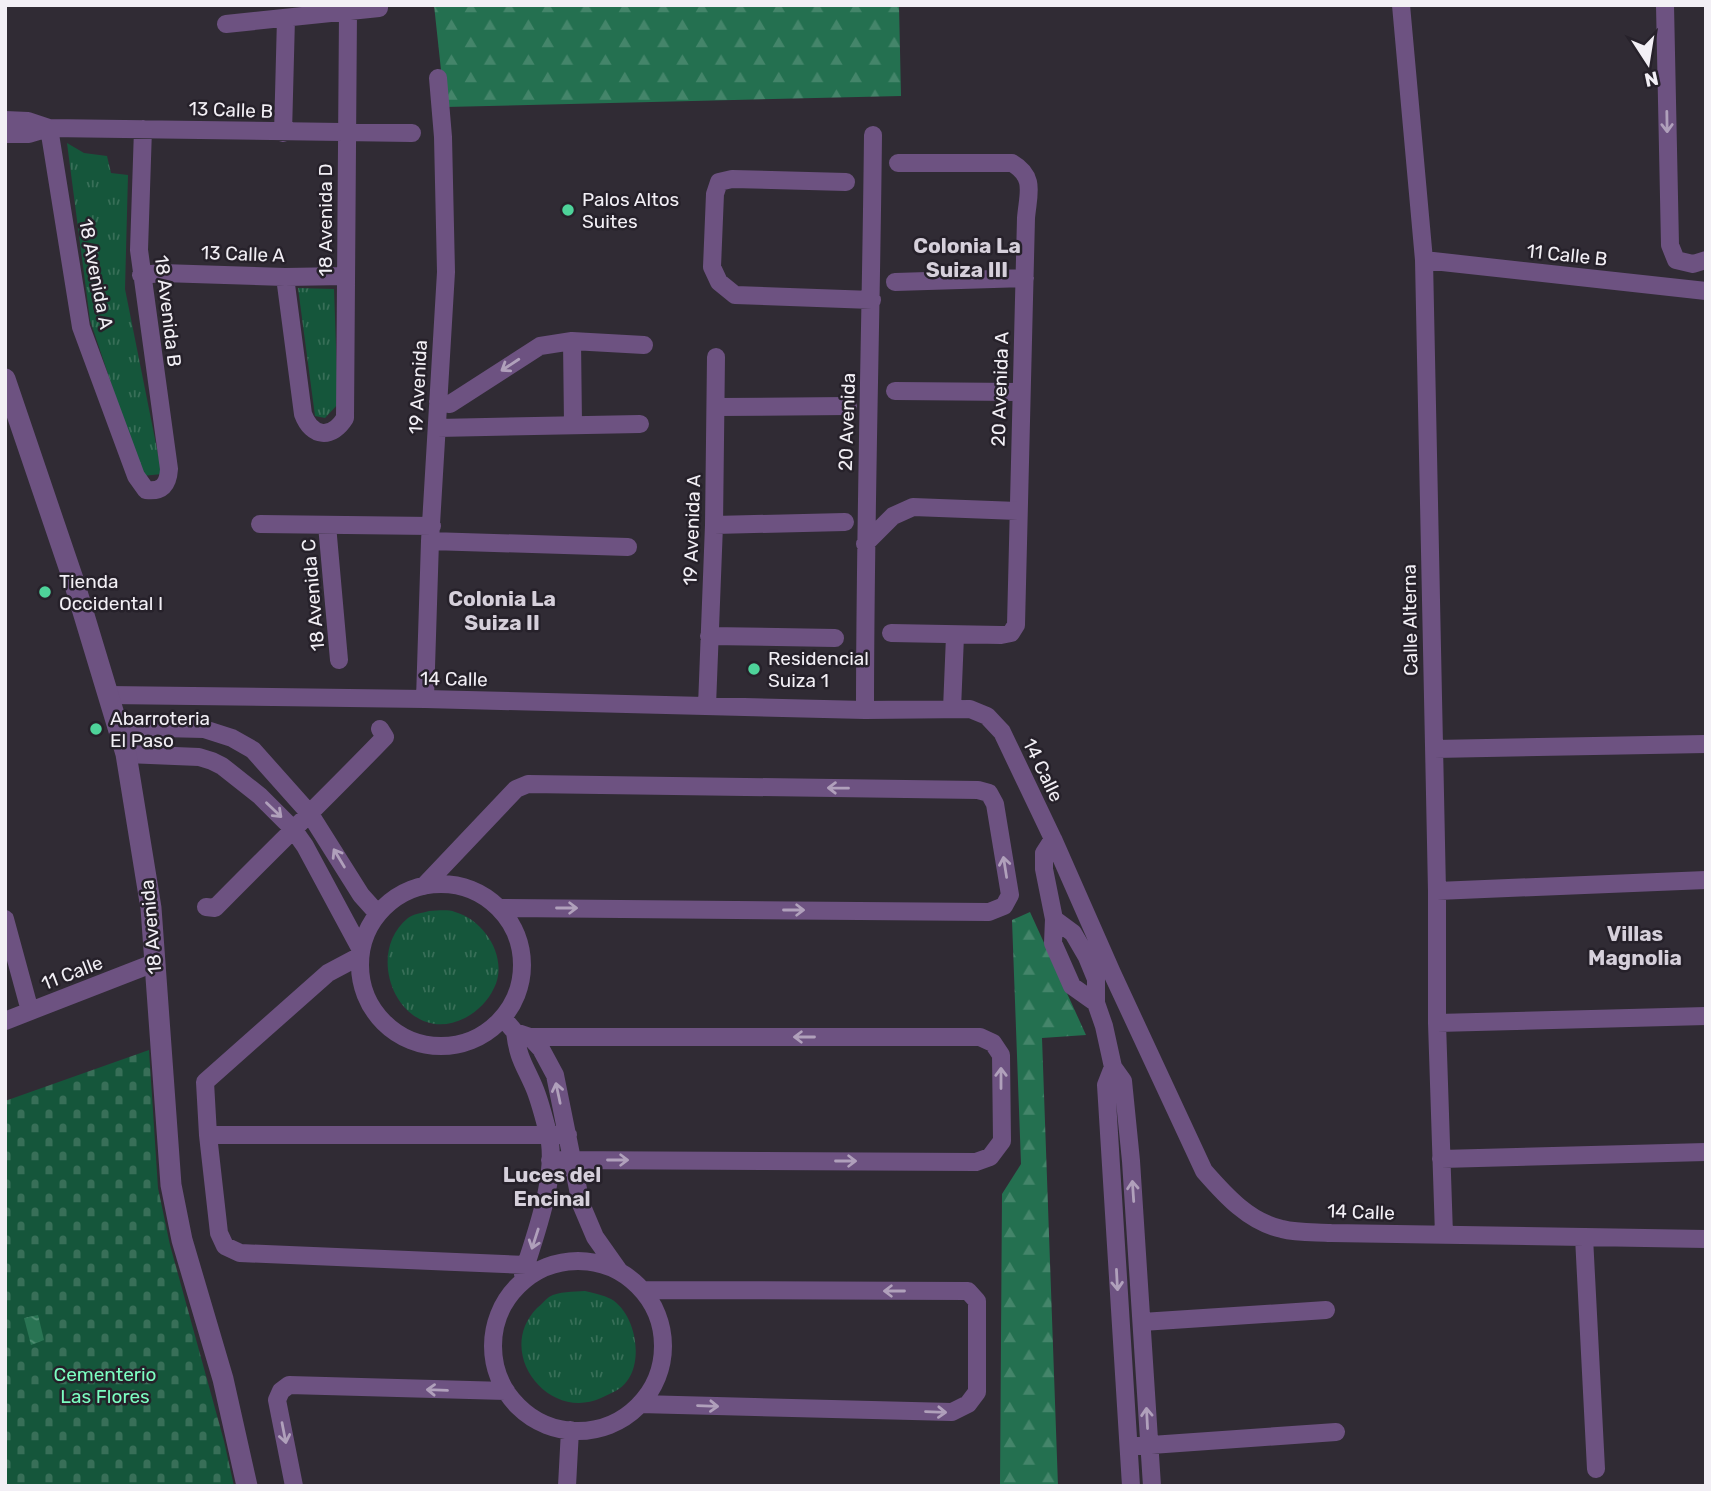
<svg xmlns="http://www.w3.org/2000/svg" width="1711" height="1491" viewBox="0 0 1711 1491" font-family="Rubik,sans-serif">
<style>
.forest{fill:url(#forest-firs)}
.cemetery{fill:url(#cemetery-stones)}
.park{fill:url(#park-tufts)}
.water{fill:url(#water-ripples)}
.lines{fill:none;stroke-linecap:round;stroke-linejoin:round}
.minor{stroke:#6d5281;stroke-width:18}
.tertiary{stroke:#6d5281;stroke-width:21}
.oneway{stroke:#b0a0bb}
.poi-dot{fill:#4ed39a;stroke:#26212a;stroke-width:2.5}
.labels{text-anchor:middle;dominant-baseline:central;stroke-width:5;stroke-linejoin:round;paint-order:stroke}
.street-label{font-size:19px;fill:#f2eff5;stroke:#26212a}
.poi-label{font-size:19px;fill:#f2eff5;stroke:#26212a;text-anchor:start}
.park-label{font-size:19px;fill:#7cfec1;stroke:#26212a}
.neighbourhood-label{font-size:21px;font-weight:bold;fill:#d6d0db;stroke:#26212a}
</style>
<defs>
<pattern id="forest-firs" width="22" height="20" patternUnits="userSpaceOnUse" patternTransform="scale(1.75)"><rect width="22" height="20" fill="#247050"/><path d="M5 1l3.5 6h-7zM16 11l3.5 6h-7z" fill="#44856a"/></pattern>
<pattern id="cemetery-stones" width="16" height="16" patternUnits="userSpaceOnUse" patternTransform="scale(1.75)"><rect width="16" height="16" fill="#15563b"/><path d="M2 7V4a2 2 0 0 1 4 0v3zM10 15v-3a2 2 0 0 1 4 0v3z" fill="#386f58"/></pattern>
<pattern id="park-tufts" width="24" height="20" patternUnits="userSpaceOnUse" patternTransform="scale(1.75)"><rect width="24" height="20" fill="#15563b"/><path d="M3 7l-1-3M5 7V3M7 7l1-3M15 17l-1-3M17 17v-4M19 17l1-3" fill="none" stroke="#386f58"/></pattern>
<pattern id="water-ripples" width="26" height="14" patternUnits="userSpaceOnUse" patternTransform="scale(1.75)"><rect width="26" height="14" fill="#297453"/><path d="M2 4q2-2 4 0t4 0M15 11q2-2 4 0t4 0" fill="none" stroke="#538f75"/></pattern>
</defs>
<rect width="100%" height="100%" fill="#302b34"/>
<!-- forest -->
<path class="forest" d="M434,5H899L901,96L445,107Z
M1030,912L1086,1035L1042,1038L1058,1486H1000L1002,1194L1021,1164L1012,920Z"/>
<!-- cemetery -->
<path class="cemetery" d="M149,1050L158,1188L170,1245L224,1441L234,1486H5V1101Z"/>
<!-- park -->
<path class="park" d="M67,143L84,153L107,156L111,173L128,175L125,289L162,474L142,476L90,320Z
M298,288L334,289L338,404L325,418L315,416Z
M429,911C437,911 447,909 455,912C485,920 509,959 494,988C488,1001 478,1011 465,1018C404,1049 360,957 408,918C413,914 422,913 429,911Z
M585,1291C593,1293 603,1295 611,1299C635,1313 644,1359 627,1381C621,1390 611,1393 601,1398C548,1422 494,1352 537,1308C541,1305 545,1300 549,1297C559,1291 573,1292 585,1291Z"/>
<!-- water -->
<path class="water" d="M38,1315L44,1340L31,1345L24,1318Z"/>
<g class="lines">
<!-- minor -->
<path class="minor" d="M1401,5L1424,260L1437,891V1023L1444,1235
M1665,5L1670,245L1676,260L1693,264L1706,260
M226,24L379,8
M5,120L28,121L49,128
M49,128L81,327L136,476L146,490C162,492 168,485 169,469L139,250L143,129
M283,133L286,18
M5,134H29L49,128L412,133
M846,182L732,179L719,182L715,194L712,267L719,282L735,295L872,300
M1424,260L1706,291
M141,275L162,273L285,277L345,276
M285,277L303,414C312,438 332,439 345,418L348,12
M895,282L1025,278
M572,341L573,424
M895,391L1021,392
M438,402L450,404L540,346L572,341L644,345
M717,407L848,406
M437,428L640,424
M260,524L432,526
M327,525L339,660
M714,525L845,522
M430,541L628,547
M865,544L893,516L913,507L1018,511
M891,633L1001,635L1011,633L1016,625L1026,218C1028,194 1036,177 1012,163H898
M709,636L835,638
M108,695L425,699L865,710L970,709L987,716L1002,732L1053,839L1112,973L1204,1171C1225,1195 1249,1222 1282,1229C1297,1233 1315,1232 1331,1233L1706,1239
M425,699L430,541L446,272L443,137L438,78
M707,706L714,525L716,357
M952,709L955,636
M865,710C865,518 871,327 873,135
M119,727L204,729L232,738L253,750L310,814L361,895L378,914
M1434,749L1706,744
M126,754L199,757L212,761L222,766L260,796L293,829L305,846L361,950
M1053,839L1044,853V869L1054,919L1053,943L1072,986L1096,1003
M360 965a81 81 0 1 1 162 0a81 81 0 1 1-162 0Z
M424,886L516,789L528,784L978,790L989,793L995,804L1010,895L1004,906L989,912L499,908
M1437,891L1706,880
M206,907L215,908C271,851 329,795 385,737L380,729
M5,919L30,1011
M1054,919L1073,933L1087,957L1096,979V1003L1104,1026L1113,1067L1123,1081L1131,1161L1152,1486
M360,956L328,973L205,1082L208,1135L219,1233L225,1246L240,1253L526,1265
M503,1018L515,1032L530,1037L541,1049L555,1075L581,1204L595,1237L619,1271
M5,1021L154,963
M1437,1023L1706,1016
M515,1032C518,1058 524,1064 534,1087C540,1101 544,1118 548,1133C559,1172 535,1236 523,1274
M530,1037H980L993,1043L1001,1055L1002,1141L990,1157L976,1162L550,1160
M1113,1067L1106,1085L1131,1486
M208,1135H568
M1441,1159L1706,1152
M1584,1237L1596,1469
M493 1346a85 85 0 1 1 170 0a85 85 0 1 1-170 0Z
M1142,1322L1326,1310
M640,1404L952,1412L968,1404L977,1392V1301L968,1291L643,1290
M1137,1446L1336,1432
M294,1486L277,1400L281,1391L289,1385L506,1391
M567,1486L570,1430"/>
<!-- tertiary -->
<path class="tertiary" d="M5,379L74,582L126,754L151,908L171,1185L182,1240L223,1379L247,1486"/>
</g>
<!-- one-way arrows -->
<defs><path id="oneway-shaft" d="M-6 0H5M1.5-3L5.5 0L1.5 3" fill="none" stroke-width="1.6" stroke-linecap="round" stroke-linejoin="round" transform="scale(1.75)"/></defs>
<g class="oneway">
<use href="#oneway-shaft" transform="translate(1667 122) rotate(89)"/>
<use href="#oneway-shaft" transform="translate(510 365) rotate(147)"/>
<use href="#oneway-shaft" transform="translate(838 788) rotate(-179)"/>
<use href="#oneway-shaft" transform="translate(274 810) rotate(44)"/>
<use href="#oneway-shaft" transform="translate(339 858) rotate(-121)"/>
<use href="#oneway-shaft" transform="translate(1005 867) rotate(-99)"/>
<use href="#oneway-shaft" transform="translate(567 908)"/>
<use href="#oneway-shaft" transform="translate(794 910)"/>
<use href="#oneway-shaft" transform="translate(804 1037) rotate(-180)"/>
<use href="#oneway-shaft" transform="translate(1001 1078) rotate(-90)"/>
<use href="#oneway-shaft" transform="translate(558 1093) rotate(-102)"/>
<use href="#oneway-shaft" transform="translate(618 1160)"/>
<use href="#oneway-shaft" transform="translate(846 1161)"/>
<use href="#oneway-shaft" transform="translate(1133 1191) rotate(-94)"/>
<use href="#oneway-shaft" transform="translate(535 1239) rotate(108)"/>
<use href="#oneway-shaft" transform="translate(1117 1280) rotate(87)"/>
<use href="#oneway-shaft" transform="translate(894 1291) rotate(-180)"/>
<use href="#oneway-shaft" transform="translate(437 1390) rotate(-178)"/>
<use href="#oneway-shaft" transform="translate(708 1406) rotate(2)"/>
<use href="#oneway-shaft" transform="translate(936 1412) rotate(2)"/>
<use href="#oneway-shaft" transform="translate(1147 1418) rotate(-93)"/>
<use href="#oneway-shaft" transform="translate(284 1433) rotate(79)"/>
</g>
<!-- markers -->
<g class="poi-dot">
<circle cx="568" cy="210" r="7"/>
<circle cx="45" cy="592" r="7"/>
<circle cx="754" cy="669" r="7"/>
<circle cx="96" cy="729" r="7"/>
</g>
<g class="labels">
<!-- street labels -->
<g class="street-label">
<text transform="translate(231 110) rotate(2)">13 Calle B</text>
<text transform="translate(325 220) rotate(-90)">18 Avenida D</text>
<text transform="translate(243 254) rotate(2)">13 Calle A</text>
<text transform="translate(1567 255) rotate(6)">11 Calle B</text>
<text transform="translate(96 274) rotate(79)">18 Avenida A</text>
<text transform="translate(168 311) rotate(83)">18 Avenida B</text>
<text transform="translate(418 387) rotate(-87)">19 Avenida</text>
<text transform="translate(1000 389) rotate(-88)">20 Avenida A</text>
<text transform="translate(847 422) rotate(-88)">20 Avenida</text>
<text transform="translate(692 530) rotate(-88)">19 Avenida A</text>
<text transform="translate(313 595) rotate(-95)">18 Avenida C</text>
<text transform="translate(1410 620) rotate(-91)">Calle Alterna</text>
<text transform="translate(454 679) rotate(1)">14 Calle</text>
<text transform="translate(1043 770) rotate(64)">14 Calle</text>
<text transform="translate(151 927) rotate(-95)">18 Avenida</text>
<text transform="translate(72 973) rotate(-21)">11 Calle</text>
<text transform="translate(1361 1212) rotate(2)">14 Calle</text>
</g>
<!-- poi labels -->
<g class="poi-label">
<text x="582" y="199">Palos Altos<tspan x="582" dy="22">Suites</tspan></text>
<text x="59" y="581">Tienda<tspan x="59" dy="22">Occidental I</tspan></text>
<text x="768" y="658">Residencial<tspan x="768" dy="22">Suiza 1</tspan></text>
<text x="110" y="718">Abarroteria<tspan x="110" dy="22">El Paso</tspan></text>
</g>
<!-- park labels -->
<g class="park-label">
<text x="105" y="1374">Cementerio<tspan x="105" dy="22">Las Flores</tspan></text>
</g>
<!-- neighbourhood labels -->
<g class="neighbourhood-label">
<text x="967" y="245">Colonia La<tspan x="967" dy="24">Suiza III</tspan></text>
<text x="502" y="598">Colonia La<tspan x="502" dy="24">Suiza II</tspan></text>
<text x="1635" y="933">Villas<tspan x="1635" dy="24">Magnolia</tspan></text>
<text x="552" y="1174">Luces del<tspan x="552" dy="24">Encinal</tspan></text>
</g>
</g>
<!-- border -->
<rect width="1711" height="1491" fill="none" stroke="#f2eff5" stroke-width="14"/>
<!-- north arrow -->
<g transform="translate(1648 63) rotate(168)" stroke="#26212a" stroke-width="5" paint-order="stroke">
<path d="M0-5L12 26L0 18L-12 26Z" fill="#f2eff5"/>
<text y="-10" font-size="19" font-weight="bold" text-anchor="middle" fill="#f2eff5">N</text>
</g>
</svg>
